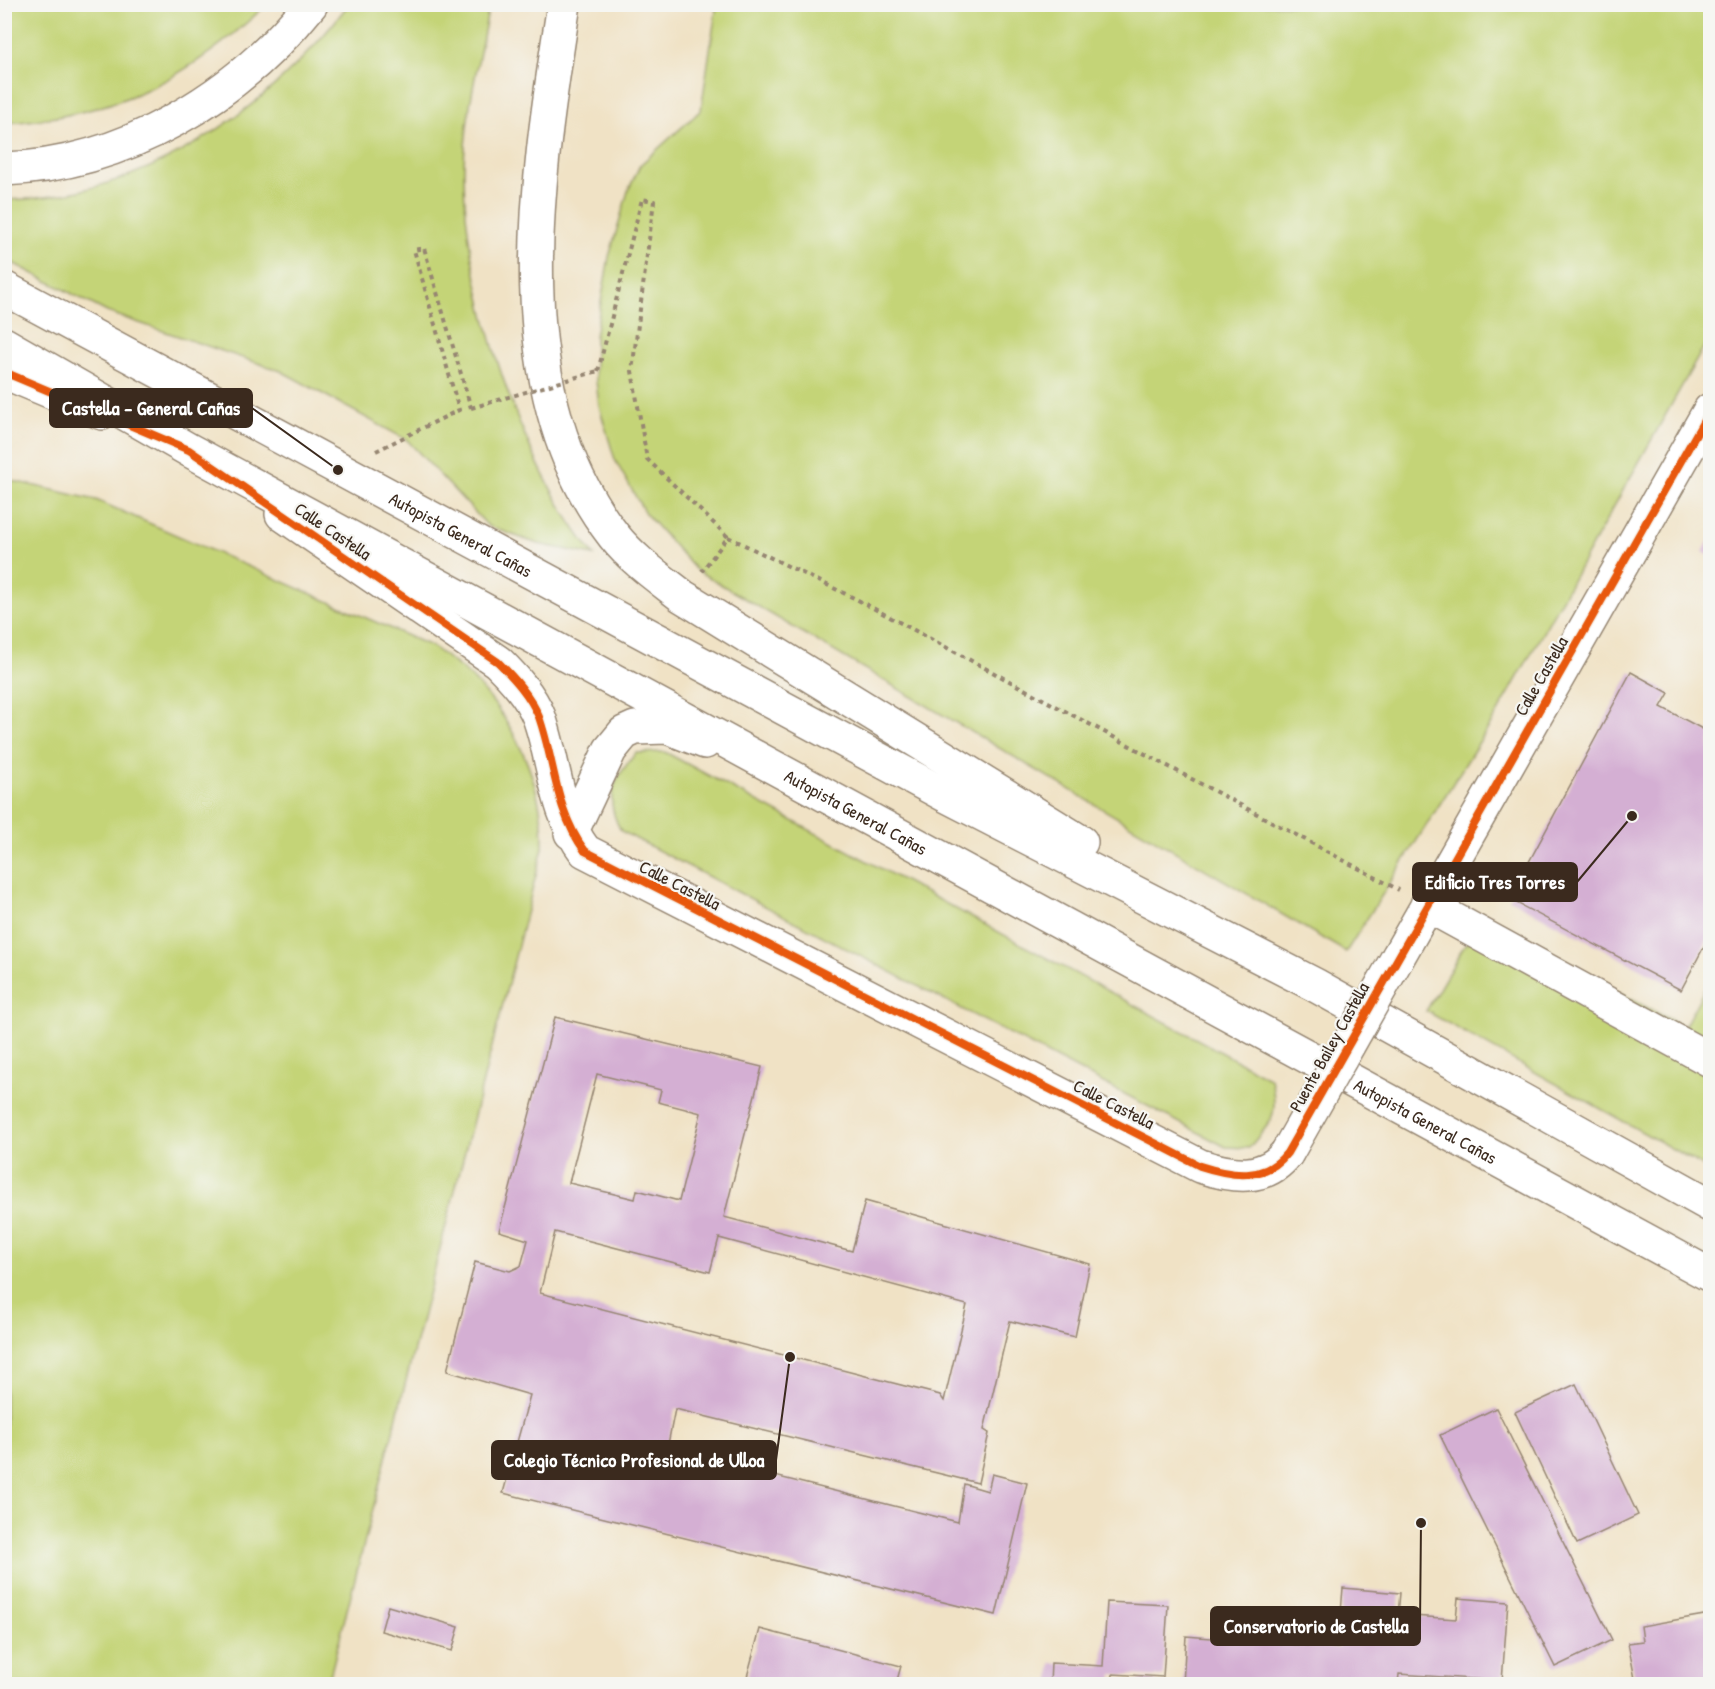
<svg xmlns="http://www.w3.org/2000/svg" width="1715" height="1689" viewBox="0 0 1715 1689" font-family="'Patrick Hand',sans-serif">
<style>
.grass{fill:#c4d477;stroke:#807f4a;stroke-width:1.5}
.building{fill:#d4afd3;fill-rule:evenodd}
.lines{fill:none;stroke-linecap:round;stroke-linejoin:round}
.minor-casing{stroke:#968672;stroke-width:36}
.highway-casing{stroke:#968672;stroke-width:36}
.path{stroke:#968672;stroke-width:4;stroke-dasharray:4.5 4.5;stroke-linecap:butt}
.minor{stroke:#fff;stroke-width:33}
.highway{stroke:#fff;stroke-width:33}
.minor-bridge-casing{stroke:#968672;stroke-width:36;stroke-linecap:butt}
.path-bridge{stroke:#968672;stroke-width:4;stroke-dasharray:4.5 4.5;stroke-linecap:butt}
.minor-bridge{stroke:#fff;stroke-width:33}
.cycleway-casing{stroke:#f6f6f2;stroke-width:11}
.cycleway{stroke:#e8590c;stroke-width:8}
.labels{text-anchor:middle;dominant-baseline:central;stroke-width:4.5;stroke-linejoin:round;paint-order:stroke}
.street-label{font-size:18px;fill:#3b2a1e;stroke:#f6f6f2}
.leader{fill:none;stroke:#3b2a1e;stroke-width:2}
.callout-dot{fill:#3b2a1e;stroke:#f6f6f2;stroke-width:2}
.callout{fill:#3b2a1e;stroke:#3b2a1e;stroke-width:2}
.callout-label{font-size:20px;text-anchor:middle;font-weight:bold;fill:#fff}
</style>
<rect width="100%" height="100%" fill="#f6f6f2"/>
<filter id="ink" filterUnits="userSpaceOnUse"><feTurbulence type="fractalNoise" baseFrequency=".0167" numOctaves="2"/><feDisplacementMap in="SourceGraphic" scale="12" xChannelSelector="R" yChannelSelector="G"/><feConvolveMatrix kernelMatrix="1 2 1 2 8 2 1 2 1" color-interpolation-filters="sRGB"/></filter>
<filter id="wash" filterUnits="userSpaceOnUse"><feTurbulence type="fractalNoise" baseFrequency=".008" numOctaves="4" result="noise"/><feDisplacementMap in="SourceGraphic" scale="24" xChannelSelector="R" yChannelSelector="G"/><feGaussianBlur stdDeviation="1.35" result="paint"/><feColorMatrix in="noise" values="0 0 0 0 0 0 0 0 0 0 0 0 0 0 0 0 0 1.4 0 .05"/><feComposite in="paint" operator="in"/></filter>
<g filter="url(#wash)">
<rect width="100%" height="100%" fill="#f0e2c5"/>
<!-- grass -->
<path class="grass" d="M5,4H266V5C188,80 114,116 5,123Z
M348,5H489C480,58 465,112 464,167C462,284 520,464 594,555L538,544L488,526L407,440L281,371L107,312L5,259V200C143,198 267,112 348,5Z
M713,5H1710V336L1497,714L1346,952L696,570L645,513L615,460L599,406L595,372V336L609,257L628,191L640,165L701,110L716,10Z
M5,479L96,500L433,647C444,656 458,665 469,675C515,720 544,784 543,848L328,1684H5Z
M665,752L1271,1079C1279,1117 1272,1120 1249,1148L1226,1147L621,831C603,798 613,780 636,753Z
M1480,919L1684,1027L1710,979V1170L1426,1011Z"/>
<g id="blocks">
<!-- building -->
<path class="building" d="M1710,538V556L1703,552Z
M1631,672L1669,693L1661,707L1710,733V935L1681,990L1509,899Z
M555,1017L762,1067L724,1217L852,1251L865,1201L1090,1264L1075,1337L1010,1321L984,1430L989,1433L978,1483L675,1409L667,1449L958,1522L964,1484L988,1491L992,1474L1027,1483L996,1615L503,1493L530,1395L447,1371L475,1262L510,1271L521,1266L528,1240L499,1231ZM597,1074L661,1090L658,1102L701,1113L679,1201L637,1190L635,1199L569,1183ZM555,1232L710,1272L719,1238L967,1305L944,1401L940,1395L540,1293Z
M1576,1384L1638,1515L1577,1544L1515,1412Z
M1496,1408L1612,1640L1555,1667L1440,1435Z
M1343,1588L1400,1593L1398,1615L1456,1619L1458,1598L1508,1602L1502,1681L1399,1674L1398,1684H1183L1186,1636L1338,1648Z
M1107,1602L1168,1605L1163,1677L1113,1674L1112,1684H1050L1051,1663L1103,1666Z
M388,1606L459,1627L452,1651L381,1631Z
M1710,1614V1684H1636L1628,1643L1643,1641L1641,1626Z
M760,1629L901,1666L896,1684H745Z
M1144,1679H1151L1160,1684H1132Z"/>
</g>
</g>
<g filter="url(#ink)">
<use href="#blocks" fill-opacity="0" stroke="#968672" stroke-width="1.5"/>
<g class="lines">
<defs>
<path id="minor" d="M4,372L102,413
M282,514L498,662C514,678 530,695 539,717C555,762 555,811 585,851L1200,1166C1231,1176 1265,1182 1287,1153
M571,833L610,750L624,733L635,728L667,727L705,742
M1427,905L1710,1060
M1398,957L1710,410"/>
<g id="highway">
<path d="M564,4C538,173 500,391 614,536C633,560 659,578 682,596L1081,842"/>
<path d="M4,169C124,165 237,97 311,4"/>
<path id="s1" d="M4,288L945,795L1315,985L1710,1205"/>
<path id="s2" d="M4,344L189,450L1710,1275"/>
</g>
</defs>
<!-- minor casing -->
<use href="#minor" class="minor-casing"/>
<!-- highway casing -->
<use href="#highway" class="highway-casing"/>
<!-- path -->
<path class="path" d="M598,371L642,199L654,201L632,371L647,459L728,537L702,571
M376,451L459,410L414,250L424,248L471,408
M728,537L856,599L1399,890"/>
<!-- minor -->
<use href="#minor" class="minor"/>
<!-- highway -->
<use href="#highway" class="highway"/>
<defs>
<path id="minor-bridge" d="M1287,1153L1398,957"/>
</defs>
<!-- minor-bridge casing -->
<use href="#minor-bridge" class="minor-bridge-casing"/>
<!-- path-bridge -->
<path class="path-bridge" d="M471,408L598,371"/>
<!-- minor-bridge -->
<use href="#minor-bridge" class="minor-bridge"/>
<defs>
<path id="cycleway" d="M4,372L189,450L498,662C514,678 530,695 539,717C555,762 555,811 585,851L1200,1166C1231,1176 1265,1182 1287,1153L1710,410"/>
</defs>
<!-- cycleway casing -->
<use href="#cycleway" class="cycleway-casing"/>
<!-- cycleway -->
<use href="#cycleway" class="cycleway"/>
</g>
</g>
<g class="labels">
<!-- street labels -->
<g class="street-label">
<text transform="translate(333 531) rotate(34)">Calle Castella</text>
<text stroke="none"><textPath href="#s1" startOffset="519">Autopista General Cañas</textPath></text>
<text transform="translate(1541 676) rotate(-60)">Calle Castella</text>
<text stroke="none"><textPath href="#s2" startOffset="972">Autopista General Cañas</textPath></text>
<text transform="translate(680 885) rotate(27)">Calle Castella</text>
<text transform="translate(1329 1047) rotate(-61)">Puente Bailey Castella</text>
<text transform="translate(1114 1104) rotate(27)">Calle Castella</text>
<text stroke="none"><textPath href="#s2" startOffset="1620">Autopista General Cañas</textPath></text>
</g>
</g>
<!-- callouts -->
<path class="leader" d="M338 470L252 408M1632 816L1577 882M790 1357L776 1460M1421 1523L1420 1626"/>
<g class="callout-dot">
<circle cx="338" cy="470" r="6"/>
<circle cx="1632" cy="816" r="6"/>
<circle cx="790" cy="1357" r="6"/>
<circle cx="1421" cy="1523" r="6"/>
</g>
<g class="callout">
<rect x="50" y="389" width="202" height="38" rx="6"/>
<rect x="1413" y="863" width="164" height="38" rx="6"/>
<rect x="492" y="1441" width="284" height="38" rx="6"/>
<rect x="1211" y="1607" width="209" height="38" rx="6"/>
</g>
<g class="callout-label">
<text x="151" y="415">Castella - General Cañas</text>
<text x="1495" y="889">Edificio Tres Torres</text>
<text x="634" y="1467">Colegio Técnico Profesional de Ulloa</text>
<text x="1316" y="1633">Conservatorio de Castella</text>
</g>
<!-- margin -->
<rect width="1715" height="1689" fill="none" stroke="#f6f6f2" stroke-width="24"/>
</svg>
